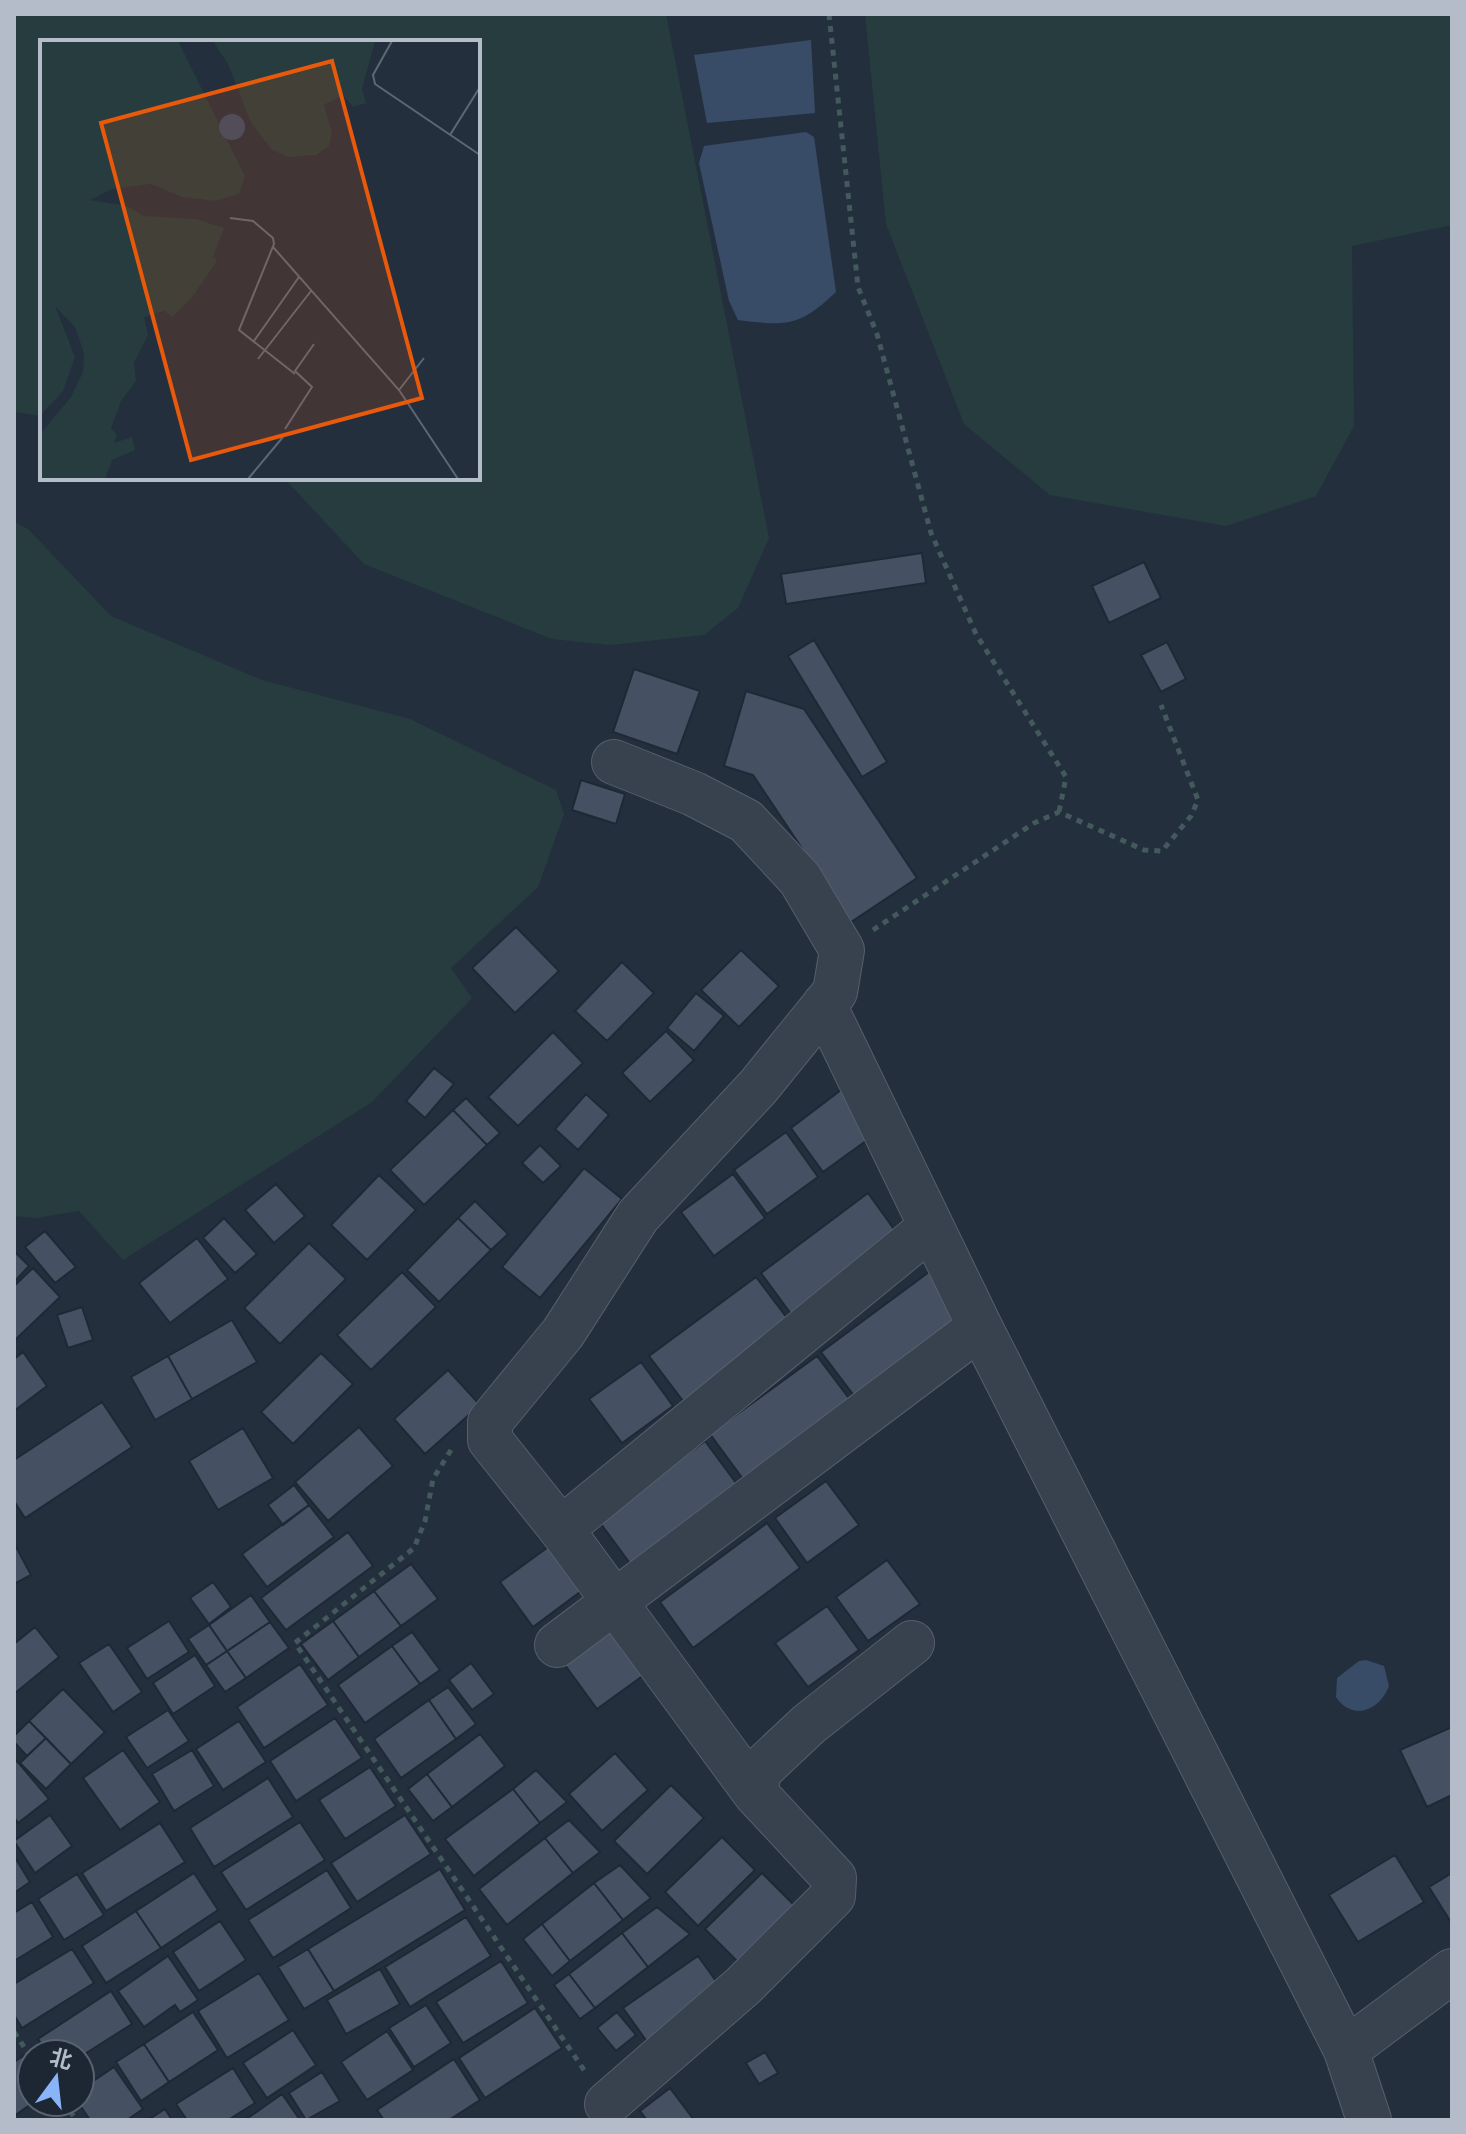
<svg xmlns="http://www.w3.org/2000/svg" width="1466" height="2134" viewBox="0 0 1466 2134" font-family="'DejaVu Sans','Noto Sans SC',sans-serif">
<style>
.green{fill:#263c3f}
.water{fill:#394c67}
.building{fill:#455162;stroke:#1f2835;stroke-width:2}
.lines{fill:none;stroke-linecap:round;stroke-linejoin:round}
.minor-casing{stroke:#565f6c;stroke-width:46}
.path{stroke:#44595c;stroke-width:5;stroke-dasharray:6 6;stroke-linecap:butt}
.minor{stroke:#38414e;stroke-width:44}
.inset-road{fill:none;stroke:#5e6776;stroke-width:2}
.view{fill:#e8590c;fill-opacity:0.15;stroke:#e8590c;stroke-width:4}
.inset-edge{fill:none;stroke:#b4bcc9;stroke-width:4}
</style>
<rect width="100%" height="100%" fill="#242f3e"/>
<!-- green -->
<path class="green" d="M14,14H666L769,538L738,608L704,635L610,645L552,639L364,564L284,478H478V42H42V416L14,412Z
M865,14H1452V225L1352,246L1354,426L1316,496L1226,526L1050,495L964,424L886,224Z
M14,522L28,529L111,616L262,680L410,719L556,790L564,814L538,887L451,968L472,998L372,1102L123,1260L79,1211L36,1218L14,1216Z"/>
<!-- water -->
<path class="water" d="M811,40L815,113L707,123L694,55Z
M806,132L814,137L836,292C799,327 787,326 738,320L729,301L699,163L704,146Z
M1366,1660L1384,1666L1389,1686C1380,1710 1353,1722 1336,1697L1337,1678L1359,1661Z"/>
<!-- building -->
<path class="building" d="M922,553L926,583L786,604L781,574Z
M1144,562L1161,598L1109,623L1092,586Z
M814,640L887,762L862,777L788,656Z
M1167,642L1186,679L1161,692L1141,655Z
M634,669L700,691L677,754L613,732Z
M746,691L804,709L917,878L851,922L753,775L724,766Z
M581,780L625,794L616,824L572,810Z
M516,927L559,971L515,1013L472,968Z
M741,950L779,986L739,1027L701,990Z
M622,962L654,993L607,1041L575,1011Z
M696,993L724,1016L694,1051L667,1028Z
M666,1031L694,1060L650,1102L622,1073Z
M553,1032L583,1063L518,1126L488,1097Z
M434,1068L454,1084L425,1118L406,1101Z
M841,1090L874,1135L823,1172L791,1128Z
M586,1094L609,1115L578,1150L555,1129Z
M466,1098L500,1133L487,1145L453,1110Z
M453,1110L487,1145L424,1205L390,1170Z
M786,1132L818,1177L767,1214L734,1170Z
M540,1145L561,1166L543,1183L522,1163Z
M584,1168L622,1199L540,1298L502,1267Z
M733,1174L765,1218L714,1256L681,1212Z
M379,1175L416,1210L367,1260L331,1225Z
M276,1184L305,1216L274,1243L245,1210Z
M868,1193L901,1239L794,1318L761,1273Z
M475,1201L508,1234L491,1250L458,1218Z
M224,1218L257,1254L235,1273L203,1238Z
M458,1218L491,1250L439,1302L407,1270Z
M45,1231L76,1267L55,1283L25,1247Z
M197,1238L228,1279L170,1323L139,1283Z
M309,1243L346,1279L280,1344L244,1308Z
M14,1251L29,1266L14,1282Z
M33,1268L60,1297L14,1341V1286Z
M402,1272L436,1307L371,1370L337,1335Z
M929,1272L962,1318L855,1397L821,1352Z
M756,1277L790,1322L683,1401L649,1356Z
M82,1307L93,1340L68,1348L57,1315Z
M232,1320L257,1362L192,1399L168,1356Z
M23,1352L47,1386L14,1411V1359Z
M321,1353L353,1384L293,1444L261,1412Z
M168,1356L192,1399L155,1420L131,1377Z
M817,1356L851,1401L743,1479L710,1434Z
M641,1362L673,1406L622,1443L589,1399Z
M448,1370L480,1405L425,1454L394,1419Z
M102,1402L132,1447L25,1518L14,1501V1460Z
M359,1427L393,1466L328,1521L295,1482Z
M243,1428L273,1478L218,1510L189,1461Z
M705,1441L739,1487L632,1566L598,1520Z
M826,1481L859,1525L807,1563L775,1518Z
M294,1485L309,1505L283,1525L268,1505Z
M309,1505L334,1537L267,1587L242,1554Z
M767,1523L800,1568L693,1648L660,1602Z
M348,1532L373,1566L286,1630L261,1598Z
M14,1543L31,1575L14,1584Z
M551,1545L584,1589L533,1627L500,1582Z
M887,1560L920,1604L868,1641L836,1597Z
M411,1564L438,1599L401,1626L374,1591Z
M213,1582L231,1607L209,1624L190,1598Z
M374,1591L401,1626L359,1657L333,1621Z
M251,1595L270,1622L227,1651L209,1625Z
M827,1606L859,1650L808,1687L775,1643Z
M169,1621L189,1652L147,1679L127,1648Z
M333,1621L359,1657L328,1680L301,1644Z
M270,1622L289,1648L246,1678L227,1651Z
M209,1625L227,1651L206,1665L188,1639Z
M35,1627L59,1657L14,1694V1644Z
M616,1628L648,1672L597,1709L565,1665Z
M412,1632L440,1670L420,1684L392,1646Z
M109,1644L142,1692L113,1712L79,1663Z
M392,1646L420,1684L365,1723L338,1685Z
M227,1651L246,1678L225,1692L206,1665Z
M195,1655L215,1686L173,1714L153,1683Z
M471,1663L494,1694L472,1710L449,1680Z
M300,1664L328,1705L264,1748L237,1707Z
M448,1687L476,1724L456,1739L429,1700Z
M63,1689L105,1732L71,1764L29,1721Z
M429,1700L456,1739L401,1778L374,1739Z
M168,1710L189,1741L147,1768L126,1737Z
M335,1718L362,1758L296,1801L270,1761Z
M29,1721L46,1738L27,1756L14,1742V1736Z
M239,1721L266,1762L223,1790L196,1749Z
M1452,1727V1795L1427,1807L1400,1750Z
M480,1734L505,1766L452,1807L427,1774Z
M46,1738L71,1764L46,1789L20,1763Z
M123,1750L160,1802L120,1830L83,1778Z
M192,1750L214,1786L174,1811L152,1774Z
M615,1753L648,1790L602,1831L569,1794Z
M17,1761L49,1799L18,1823L14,1817V1763Z
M370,1767L396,1806L345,1839L319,1800Z
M536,1770L567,1802L540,1823L513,1789Z
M427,1774L452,1807L433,1821L408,1789Z
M268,1778L293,1817L214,1867L190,1828Z
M671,1785L704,1818L647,1874L614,1841Z
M513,1789L540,1823L474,1876L445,1839Z
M50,1815L72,1846L35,1873L14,1841Z
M405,1815L431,1854L357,1902L331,1863Z
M569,1820L600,1852L573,1873L545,1838Z
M300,1822L325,1860L246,1910L221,1872Z
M160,1823L185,1862L106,1911L82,1873Z
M722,1837L755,1870L698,1926L665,1892Z
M545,1838L573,1873L507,1925L479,1889Z
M1395,1855L1424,1902L1358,1942L1329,1895Z
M14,1856L30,1882L14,1893Z
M620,1865L651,1898L623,1920L594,1883Z
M440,1869L465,1910L334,1991L308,1949Z
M327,1870L351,1908L273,1958L248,1920Z
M194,1873L218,1910L161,1948L136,1911Z
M762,1873L795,1906L738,1962L705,1929Z
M1452,1873V1924L1429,1887Z
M77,1874L104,1915L64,1940L38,1899Z
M594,1883L623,1920L570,1961L542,1924Z
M32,1902L53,1937L14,1961V1913Z
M657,1907L690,1934L648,1967L622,1933Z
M136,1911L161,1948L106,1983L82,1946Z
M466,1917L491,1956L410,2007L385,1967Z
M220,1921L246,1960L199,1991L173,1952Z
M542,1924L570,1961L552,1976L523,1939Z
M622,1933L648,1967L595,2008L569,1974Z
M72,1949L94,1983L22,2028L14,2015V1984Z
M308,1949L334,1991L304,2009L278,1967Z
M168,1956L198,2000L180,2012L175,2005L144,2027L118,1991Z
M698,1956L723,1991L648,2043L623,2008Z
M501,1961L528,2003L463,2043L436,2002Z
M380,1969L400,2004L346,2034L327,2000Z
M259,1973L289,2020L227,2058L198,2011Z
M569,1974L595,2008L580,2019L554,1985Z
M111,1991L132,2024L80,2057V2054H48L38,2039Z
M426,2005L451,2043L414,2067L389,2028Z
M535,2008L562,2048L485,2098L459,2058Z
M193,2012L218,2050L169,2082L144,2044Z
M617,2012L636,2035L616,2051L597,2028Z
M293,2030L316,2065L267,2098L243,2063Z
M387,2031L413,2070L367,2100L341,2062Z
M144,2044L169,2082L141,2101L116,2062Z
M765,2052L778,2073L759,2084L746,2063Z
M25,2055L32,2066L34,2102L14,2116V2062Z
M454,2059L480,2100L449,2120H384L377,2110Z
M114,2067L143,2109L127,2120H90L78,2102L80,2090Z
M233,2068L255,2103L228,2120H187L176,2104Z
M322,2072L340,2101L306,2120L289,2093Z
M670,2088L694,2120H647L640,2111Z
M282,2094L300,2120H245Z
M165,2109L172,2120H148Z"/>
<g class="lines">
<defs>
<path id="minor" d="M614,762L694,794L746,821L800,879L842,950L835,992L758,1087L638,1216L563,1333L490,1422V1440L561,1529L755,1793
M824,1005L980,1327L1346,2050L1369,2120
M561,1529L931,1227
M557,1645L980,1327
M1346,2050L1452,1971
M607,2104L743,1986L833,1896L834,1878L755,1793L759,1771L809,1724L912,1643"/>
</defs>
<!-- minor casing -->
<use href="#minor" class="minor-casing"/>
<!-- path -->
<path class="path" d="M829,14L858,287L877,334L931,533L976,634L1066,777L1059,812
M873,930L1034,823L1059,812L1144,850L1162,851L1191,816L1198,800L1161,705
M451,1450L433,1479L425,1521L414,1548L295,1643L586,2073
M14,2032L32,2059
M62,2102L77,2120"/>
<!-- minor -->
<use href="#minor" class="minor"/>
</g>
<!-- overview -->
<g transform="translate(40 40)">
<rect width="440" height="440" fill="#242f3e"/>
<path d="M0,1H138L205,136L199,154L175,161L142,157L111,144L72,149L50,160L87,166L104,176L156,179L184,188L173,217L177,221L153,256L133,277L124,271L104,277L108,295L94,323L96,341L81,361L71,388L77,395L74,403L92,397L95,410L72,420L65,439H0V394L31,357L43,332L44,313L35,287L15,266L35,317L23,351L0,376ZM173,1H335L322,49L326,63L313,67L303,55L284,65L292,93L289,106L276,115L247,117L231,109L210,81L188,24Z" fill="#263c3f"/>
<path d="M179 87a13 13 0 1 1 26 0a13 13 0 1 1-26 0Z" fill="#394c67"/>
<path class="inset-road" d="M352,1L333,35L335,44L440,115M410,95L440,47M190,178L213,181L233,198L234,204L199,290L255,334M233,207L359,350L418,439M214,301L259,237M218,319L271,251M359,350L384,318M245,389L272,347L255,331L274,304M208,439L243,397"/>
<path class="view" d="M292,21L382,358L151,420L61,83Z"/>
<rect width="440" height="440" class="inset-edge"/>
</g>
<!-- border -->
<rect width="1466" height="2134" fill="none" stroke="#b4bcc9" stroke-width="32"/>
<!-- north arrow -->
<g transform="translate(56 2078) rotate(15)"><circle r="38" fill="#1d2633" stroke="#59626f" stroke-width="2"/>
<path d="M0-6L14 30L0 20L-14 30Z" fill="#8ab4f8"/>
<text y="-12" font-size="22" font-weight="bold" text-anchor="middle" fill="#b4bcc9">北</text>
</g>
</svg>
